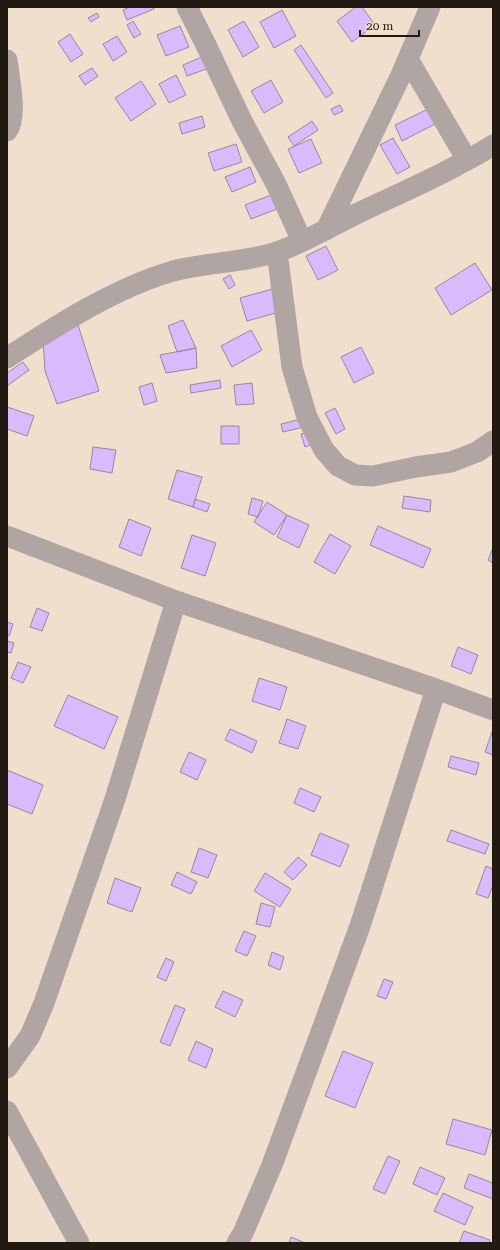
<svg xmlns="http://www.w3.org/2000/svg" width="500" height="1250" viewBox="0 0 500 1250" font-family="'Roboto Serif',serif">
<style>
.building{fill:#dabafd;stroke:#938a9e}
.lines{fill:none;stroke-linecap:round;stroke-linejoin:round}
.minor{stroke:#b1a5a4;stroke-width:21}
</style>
<rect width="100%" height="100%" fill="#f0dfcc"/>
<!-- building -->
<path class="building" d="M130,7H153L154,9L127,20L123,10Z
M356,7H362L375,25L352,42L337,21Z
M282,10L296,36L274,48L260,22Z
M97,13L99,17L91,22L88,18Z
M133,21L141,34L134,38L127,25Z
M244,21L259,47L243,57L228,30Z
M180,26L189,47L166,56L157,35Z
M70,34L83,54L71,62L58,42Z
M117,36L127,52L113,61L103,44Z
M301,45L333,93L326,98L294,50Z
M204,56L209,68L187,76L183,65Z
M92,68L98,76L85,85L79,76Z
M176,75L186,95L169,103L159,84Z
M271,80L283,102L264,113L251,91Z
M141,81L156,104L131,121L115,98Z
M340,105L343,111L334,115L331,109Z
M430,108L437,123L402,141L395,125Z
M202,116L205,127L182,134L179,123Z
M312,121L318,130L294,146L288,137Z
M393,138L410,167L397,174L380,145Z
M311,139L322,163L299,173L288,149Z
M236,144L242,162L214,171L208,153Z
M250,167L256,182L232,192L225,177Z
M271,195L277,209L251,219L245,205Z
M326,246L338,270L318,280L306,256Z
M475,263L492,290L451,315L435,288Z
M230,275L235,285L229,289L223,279Z
M276,288L283,311L247,321L240,298Z
M183,320L196,348L177,352L168,326Z
M78,325L99,391L57,404L45,371L43,339Z
M251,330L262,350L232,367L221,346Z
M361,347L374,373L354,383L341,357Z
M196,348L197,368L166,373L160,355Z
M23,362L29,370L7,386V373Z
M220,380L221,388L191,393L190,385Z
M152,383L157,401L144,405L139,387Z
M252,383L254,404L236,405L234,385Z
M7,407L34,416L27,436L7,429Z
M335,408L345,429L336,434L325,413Z
M302,419L304,427L283,432L281,424Z
M221,426H239V444H221Z
M307,432L311,445L305,447L301,434Z
M93,447L116,450L112,473L90,469Z
M177,470L202,477L193,507L168,499Z
M404,496L431,500L430,512L402,508Z
M252,498L263,501L258,517L248,514Z
M195,499L210,504L207,512L193,507Z
M267,502L287,515L274,535L254,522Z
M287,515L309,525L299,548L277,537Z
M129,519L151,528L141,556L119,547Z
M378,526L431,549L423,568L370,545Z
M330,534L351,546L335,574L314,562Z
M192,535L216,543L205,576L181,568Z
M492,550H493V563L488,560Z
M37,608L49,613L42,631L30,627Z
M7,622L13,624L9,636L7,635Z
M7,641L14,643L11,653L7,652Z
M458,647L478,655L471,674L451,666Z
M18,662L31,667L23,683L11,678Z
M259,678L287,687L280,710L252,701Z
M68,695L118,717L104,749L54,726Z
M287,719L306,726L298,749L279,743Z
M230,729L257,741L252,753L225,740Z
M493,729V755L485,752Z
M189,752L206,760L197,780L180,772Z
M451,756L479,763L476,775L448,767Z
M7,770L43,785L32,814L7,804Z
M300,788L321,797L314,812L294,803Z
M451,830L489,844L485,854L447,841Z
M320,833L349,845L340,867L311,855Z
M199,848L217,855L208,878L191,872Z
M298,857L307,865L293,880L284,872Z
M486,866L493,869V885L488,898L476,894Z
M177,872L197,882L191,894L171,885Z
M265,873L291,889L280,907L254,891Z
M115,878L141,888L132,912L107,903Z
M261,903L275,907L270,927L256,924Z
M244,931L256,936L247,956L235,951Z
M272,952L284,957L280,970L268,965Z
M166,958L174,962L166,981L157,977Z
M384,979L393,982L386,999L377,996Z
M223,991L243,1000L235,1017L215,1007Z
M175,1005L185,1009L170,1046L160,1042Z
M196,1041L213,1049L206,1068L188,1060Z
M343,1051L373,1063L355,1108L325,1096Z
M453,1119L492,1130L485,1155L446,1144Z
M388,1156L400,1161L385,1194L373,1189Z
M420,1167L445,1178L437,1195L413,1184Z
M469,1174L493,1183V1199L464,1188Z
M443,1193L473,1207L465,1225L434,1211Z
M464,1231L490,1240L489,1243H459Z
M291,1237L305,1243H289Z"/>
<g class="lines">
<!-- minor -->
<path class="minor" d="M187,7L206,45L242,121L276,184L302,241
M408,59L467,160
M7,60C9,77 18,117 7,131
M326,230L401,75L430,7
M277,252L292,367L307,417L324,450L338,466L355,475L373,476L416,467L451,462L477,452L493,441
M7,358C57,325 115,288 173,271C207,262 243,263 277,252C304,243 330,227 356,214C389,198 423,184 456,166C469,159 481,153 493,145
M7,536L176,601L436,689L493,710
M7,1068L30,1036L44,1003L115,799L176,601
M7,1111L79,1243
M237,1243L243,1233L272,1165L360,926L436,689"/>
</g>
<!-- border -->
<rect width="500" height="1250" fill="none" stroke="#201a13" stroke-width="16"/>
<!-- scale -->
<path d="M360 30v6h59v-6" fill="none" stroke="#201a13" stroke-width="2"/>
<text x="366" y="30" font-size="12" fill="#201a13" stroke="#f0dfcc" stroke-width="3" paint-order="stroke">20 m</text>
</svg>
